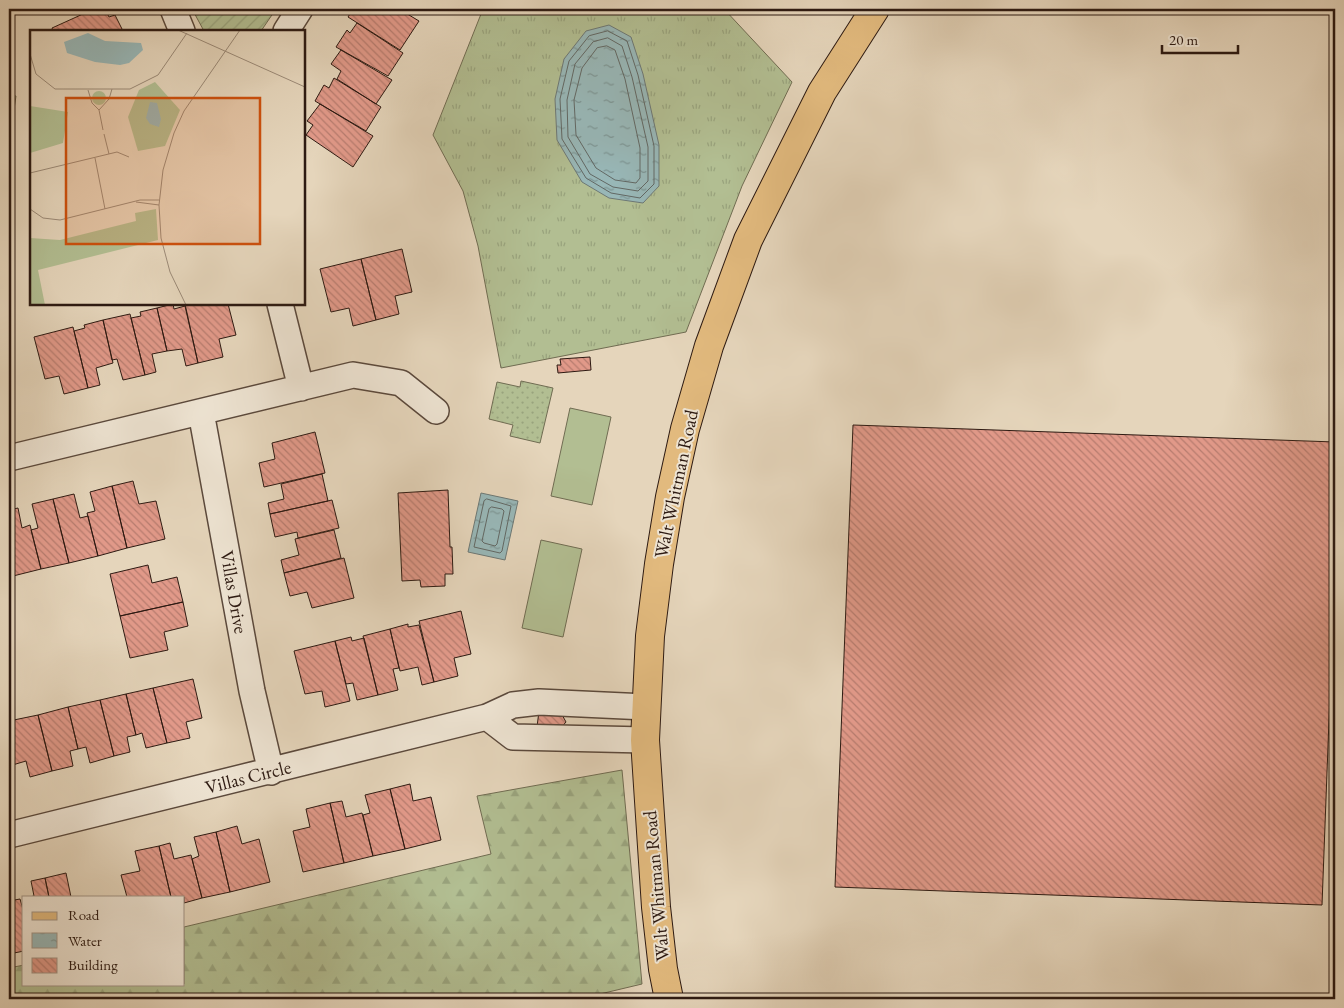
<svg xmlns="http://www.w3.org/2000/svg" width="1344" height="1008" viewBox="0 0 1344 1008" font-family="'EB Garamond',serif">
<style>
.grass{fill:url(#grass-tufts);stroke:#706c52}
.forest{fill:url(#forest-firs);stroke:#706c52}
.park{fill:url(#park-dots);stroke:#706c52}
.garden{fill:url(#garden-furrows);stroke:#706c52}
.pitch{fill:#b2be92;stroke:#706c52}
.water{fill:url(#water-ripples);stroke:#6d7875}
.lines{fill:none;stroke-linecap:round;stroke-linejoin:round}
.shore{stroke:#626864;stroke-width:1}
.building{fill:url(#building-back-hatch);stroke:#2d1a12}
.minor-casing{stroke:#5b493c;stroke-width:28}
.major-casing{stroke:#2d1a12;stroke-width:30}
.minor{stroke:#eee4d3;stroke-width:25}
.major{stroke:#e2ba7e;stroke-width:28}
.labels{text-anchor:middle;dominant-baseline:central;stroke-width:4;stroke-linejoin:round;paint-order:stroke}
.street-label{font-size:19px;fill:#2d1a12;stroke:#eee4d3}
.inset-road{fill:none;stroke:#9b8a77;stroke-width:1}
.view{fill:#cc500d;fill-opacity:0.15;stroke:#cc500d;stroke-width:2.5}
.inset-edge{fill:none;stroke:#2d1a12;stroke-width:2.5}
</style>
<defs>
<pattern id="grass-tufts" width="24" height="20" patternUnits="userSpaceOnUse" patternTransform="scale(1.25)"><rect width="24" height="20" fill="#b2be92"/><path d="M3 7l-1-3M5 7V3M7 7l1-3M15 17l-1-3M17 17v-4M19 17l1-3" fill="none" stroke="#99a37d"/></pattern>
<pattern id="forest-firs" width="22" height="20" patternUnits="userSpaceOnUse" patternTransform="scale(1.25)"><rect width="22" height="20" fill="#b2be92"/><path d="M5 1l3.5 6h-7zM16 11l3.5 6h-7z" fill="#99a37d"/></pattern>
<pattern id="park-dots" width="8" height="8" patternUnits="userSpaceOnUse" patternTransform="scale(1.25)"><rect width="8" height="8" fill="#b2be92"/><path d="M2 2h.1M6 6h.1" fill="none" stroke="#99a37d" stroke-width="1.8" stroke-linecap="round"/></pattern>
<pattern id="garden-furrows" width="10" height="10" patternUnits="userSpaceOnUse" patternTransform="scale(1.25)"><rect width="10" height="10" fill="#b2be92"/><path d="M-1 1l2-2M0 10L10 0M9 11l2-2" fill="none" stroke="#99a37d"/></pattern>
<pattern id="water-ripples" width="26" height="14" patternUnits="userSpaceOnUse" patternTransform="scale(1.25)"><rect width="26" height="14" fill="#98b7b7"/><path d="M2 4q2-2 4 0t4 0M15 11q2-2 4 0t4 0" fill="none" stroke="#7c9493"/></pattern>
<pattern id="building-back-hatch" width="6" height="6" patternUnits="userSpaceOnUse" patternTransform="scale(1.25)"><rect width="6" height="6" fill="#e19989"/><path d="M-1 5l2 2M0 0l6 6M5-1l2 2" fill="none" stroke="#b77c6f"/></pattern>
</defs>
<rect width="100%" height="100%" fill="#e5d5bb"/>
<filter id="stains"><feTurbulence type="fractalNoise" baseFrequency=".004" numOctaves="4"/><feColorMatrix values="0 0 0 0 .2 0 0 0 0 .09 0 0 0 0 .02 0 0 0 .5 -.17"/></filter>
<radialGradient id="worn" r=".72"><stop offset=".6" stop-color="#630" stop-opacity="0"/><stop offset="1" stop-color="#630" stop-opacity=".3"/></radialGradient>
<!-- grass -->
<path class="grass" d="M483,9H724L792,82L742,186L686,332L501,368L478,246L463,191L433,135Z"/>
<!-- forest -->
<path class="forest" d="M622,770L642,984L579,999H9V968L24,965V984H184V927L491,854L477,796Z"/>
<!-- park -->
<path class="park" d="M9,95L16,96L9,143Z
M521,381L553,388L540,443L510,436L513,425L489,419L497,382L520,387Z"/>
<!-- garden -->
<path class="garden" d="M192,9H276L261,31H204Z"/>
<!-- pitch -->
<path class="pitch" d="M570,408L611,417L592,505L551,496Z
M541,540L582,549L563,637L522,628Z"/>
<!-- water -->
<path class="water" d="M609,25L631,37L643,74L659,145V186L643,203L609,198L582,182L557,140L555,99L564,59L586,31Z
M481,493L518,501L505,560L468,552Z"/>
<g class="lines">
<!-- shore -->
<path class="shore" d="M608,31L627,41L638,75L654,146V184L640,198L611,193L586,178L562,139L560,99L569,61L589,36Z
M608,38L622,46L632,77L648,147V181L638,191L613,187L590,174L568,137L567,100L575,64L593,42Z
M607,46L615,50L625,79L640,148V178L636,183L615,180L596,168L576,135L574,100L582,68L597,48Z
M487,499L511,506L502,551L500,553L474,547L484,501Z
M492,507L502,509L504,511L497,544L495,546L484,543L482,541L489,509Z"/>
</g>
<!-- building -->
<path class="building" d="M94,9H105L109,17L115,15L123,31H53L52,28Z
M353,9H399L419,21L400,50L348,17Z
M357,23L403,53L388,76L336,47L347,30L350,33Z
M341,50L392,80L376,104L337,79L341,71L331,64Z
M334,78L381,107L366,131L315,101L324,85L329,88Z
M320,104L373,136L353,167L306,135L313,125L307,121Z
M402,249L412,292L395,296L399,314L376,320L361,259Z
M361,259L376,320L353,326L349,308L331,312L320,269Z
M173,304L174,309L185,306L198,363L186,366L182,349L167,351L157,308Z
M185,304H228L236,335L219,339L223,357L198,363Z
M157,308L167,351L152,354L156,372L145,375L131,318L141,316L140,312Z
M130,314L145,375L123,380L117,359L112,360L103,320Z
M103,320L113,363L96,368L100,385L88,388L74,331L85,328L84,325Z
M73,327L88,388L64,394L59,376L45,379L34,337Z
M590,357L591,370L558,373L557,365H561L560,359Z
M853,425L1335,442V693H1330L1322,905L835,887Z
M315,432L325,473L264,487L259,463L275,459L272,443Z
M322,474L328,501L270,514L268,503L284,499L281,484Z
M133,481L139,504L156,501L165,539L127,548L112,486Z
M112,486L127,548L98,556L87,513L95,511L90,492Z
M448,490L450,547H452L453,574H445V586L421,587L420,580L402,581L398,493Z
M74,494L80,518L88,516L98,556L69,563L53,499Z
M53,499L69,563L41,569L31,530L38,528L32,504Z
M332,500L339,528L298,538L297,532L275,537L270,514Z
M18,508L22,528L30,525L41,569L9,577V510Z
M334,530L341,558L284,573L281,560L299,555L295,539Z
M344,558L354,598L312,608L307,592L290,596L284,573Z
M148,565L152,583L177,577L183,602L120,616L110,574Z
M183,602L188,626L164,632L168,650L130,658L120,616Z
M461,611L471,654L454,658L458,676L434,682L419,621Z
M408,624V627L419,625L434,682L422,685L418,667L400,671L390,629Z
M390,629L399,668L393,669L398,690L378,695L363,636Z
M351,637L352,641L364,638L378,695L357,700L353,683L346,684L335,641Z
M335,641L350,701L325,707L322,691L305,694L294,651Z
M193,679L202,718L186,722L190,738L167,743L153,688Z
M153,688L167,743L146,748L142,733L136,735L126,694Z
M126,694L136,735L127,737L130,752L114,756L100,700Z
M100,700L114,756L90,763L86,747L78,749L68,707Z
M68,707L78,749L70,751L73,766L52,771L38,715Z
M539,711L561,713L566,722L559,730L537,727Z
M38,715L52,771L30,777L26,761L9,766V721Z
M410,784L413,801L431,797L441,840L405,849L390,789Z
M390,789L405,849L373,856L363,815L370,813L365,795Z
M342,801L346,817L362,813L373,856L344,863L330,803Z
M330,803L344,863L303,872L293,831L310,827L306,809Z
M237,826L242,844L259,839L270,882L230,892L216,832Z
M216,832L230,892L202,898L192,859L199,856L194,837Z
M170,843L174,859L191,855L202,898L184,903V897H171L159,846Z
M159,846L171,897H127L121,875L140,871L135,851Z
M66,873L71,897H49L45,878Z
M45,878L49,897H29L34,896L31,881Z
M20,899L24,913V951L9,954V901Z"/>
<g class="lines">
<defs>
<path id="minor" d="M173,9L182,31
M286,31L300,9
M280,304L301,388
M201,412L252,691L271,772
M9,458L353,375L401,383L436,411
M487,717L513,737L645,740
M9,835L487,717L513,705L539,702L646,707"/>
<path id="major" d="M669,999L663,969L656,907L645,740L650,636L659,564L670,497L685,429L709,346L748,240L822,92L875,9"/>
</defs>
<!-- minor casing -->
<use href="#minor" class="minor-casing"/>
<!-- major casing -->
<use href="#major" class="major-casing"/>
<!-- minor -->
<use href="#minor" class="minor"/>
<!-- major -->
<use href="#major" class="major"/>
</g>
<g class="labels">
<!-- street labels -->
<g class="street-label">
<text transform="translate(676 484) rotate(-78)">Walt Whitman Road</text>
<text transform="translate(234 592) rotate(80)">Villas Drive</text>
<text transform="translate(248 777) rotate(-14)">Villas Circle</text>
<text transform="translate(656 886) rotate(-95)">Walt Whitman Road</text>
</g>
</g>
<!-- overview -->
<g transform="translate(30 30)">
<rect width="275" height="275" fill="#e5d5bb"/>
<path d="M125,52L150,80L135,116L108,121L98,87L109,60Z" fill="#b2be92"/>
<path d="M126,179L128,210L8,240L15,275H0V208L30,210L106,191L105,183Z" fill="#b2be92"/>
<path d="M0,76L38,82L33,113L0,123Z" fill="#b2be92"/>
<path d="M62 68a7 7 0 1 1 14 0a7 7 0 1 1-14 0Z" fill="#b2be92"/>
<path d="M58,3L75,11L111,13L113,20L99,33L90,35L65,32L37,23L34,12ZM120,72L127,73L131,89L129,97L120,94L116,88Z" fill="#98b7b7"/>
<path class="inset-road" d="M148,0L275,57M0,24L6,44L25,59H100L128,45L157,3M58,60L62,73L69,80L79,69L82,59M69,80L73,100M74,104L79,124M65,128L75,179M0,143L87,122L99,127M106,172L129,175M0,179L13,188L30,190L110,170H129M156,275L140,242L131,208L129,175L133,140L144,103L154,81L210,0"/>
<path class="view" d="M36,68H230V214H36Z"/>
<rect width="275" height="275" class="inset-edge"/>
</g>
<!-- margin -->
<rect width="1344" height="1008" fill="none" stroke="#e5d5bb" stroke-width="30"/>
<rect x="10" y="10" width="1324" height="988" fill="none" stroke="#2d1a12" stroke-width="2.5"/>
<rect x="15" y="15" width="1314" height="978" fill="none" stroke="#2d1a12"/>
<!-- legend -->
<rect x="22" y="896" width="162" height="90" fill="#eee4d3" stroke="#a19386"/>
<rect x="32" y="912" width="25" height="8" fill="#e2ba7e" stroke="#a19386"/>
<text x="68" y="920" font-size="15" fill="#2d1a12">Road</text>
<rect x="32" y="933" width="25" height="15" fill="url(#water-ripples)" stroke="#a19386"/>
<text x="68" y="946" font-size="15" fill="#2d1a12">Water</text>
<rect x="32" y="958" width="25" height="15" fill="url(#building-back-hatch)" stroke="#a19386"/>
<text x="68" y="970" font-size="15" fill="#2d1a12">Building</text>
<!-- scale -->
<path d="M1162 45v8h76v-8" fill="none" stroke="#2d1a12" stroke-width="2.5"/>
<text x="1169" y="45" font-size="15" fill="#2d1a12" stroke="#eee4d3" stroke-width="4" paint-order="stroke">20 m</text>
<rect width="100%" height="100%" filter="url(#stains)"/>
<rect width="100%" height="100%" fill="url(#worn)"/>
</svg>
